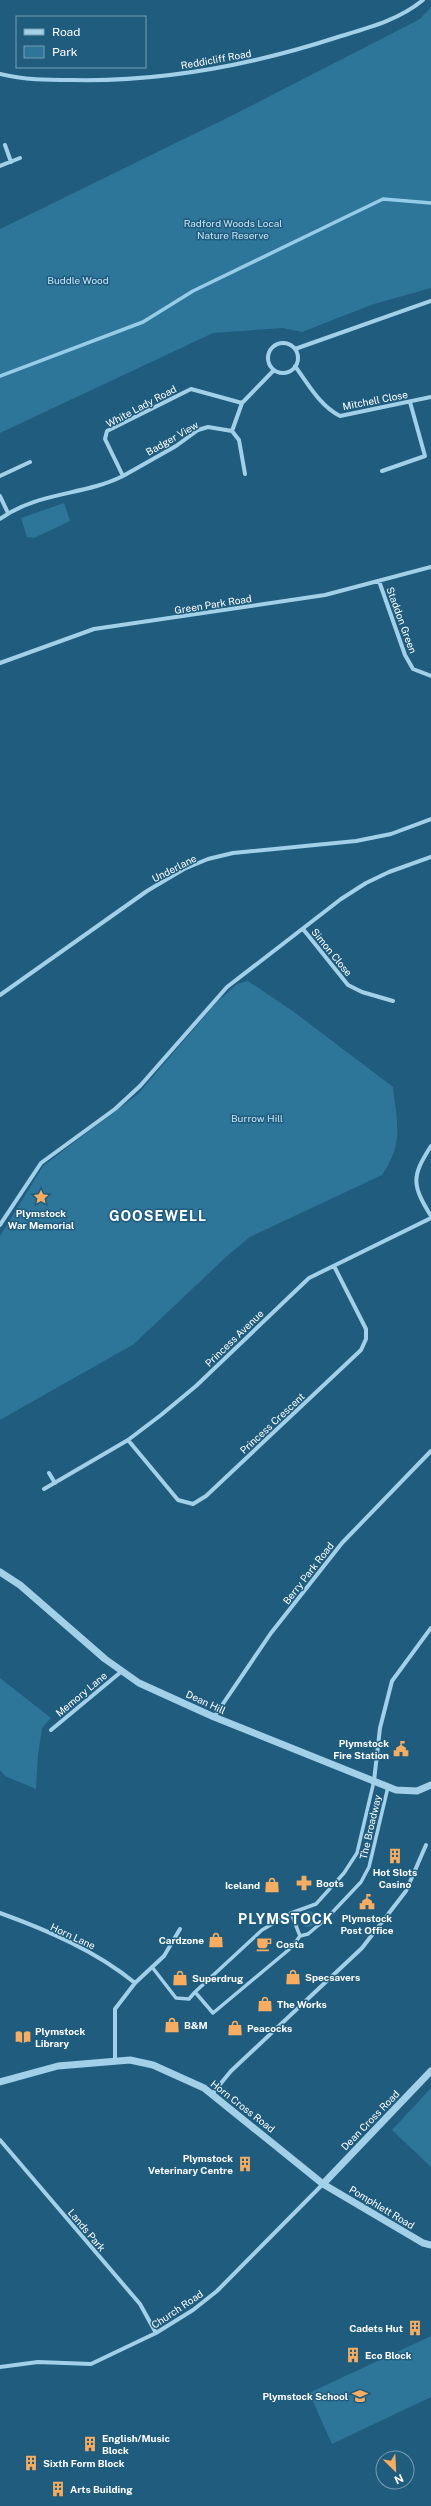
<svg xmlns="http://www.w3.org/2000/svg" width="431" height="2506" viewBox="0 0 431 2506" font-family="'Public Sans',sans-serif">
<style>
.green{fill:#2e759a}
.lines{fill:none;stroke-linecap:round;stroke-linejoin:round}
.stream{stroke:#95cde9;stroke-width:3.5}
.pedestrian{stroke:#a2d0e8;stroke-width:3.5}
.minor{stroke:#a2d0e8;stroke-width:4}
.tertiary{stroke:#a2d0e8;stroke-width:7}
.labels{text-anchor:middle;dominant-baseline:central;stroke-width:3;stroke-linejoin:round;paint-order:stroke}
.street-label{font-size:10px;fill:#fff;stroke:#1f5c7e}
.park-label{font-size:10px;fill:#c6e5f6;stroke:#1f5c7e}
.poi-label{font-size:10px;font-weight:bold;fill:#fff;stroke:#1f5c7e;text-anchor:start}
.district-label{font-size:14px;font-weight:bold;letter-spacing:1px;fill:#fff;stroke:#1f5c7e}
</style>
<rect width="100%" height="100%" fill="#1f5c7e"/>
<!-- green -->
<path class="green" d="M431,7V288L374,304L302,332L283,328L213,333L0,433V229L235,114L420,19Z
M64,503L70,521L34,538L27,537L21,518Z
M248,981L294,1012L393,1087C397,1123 404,1144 382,1175L250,1237L227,1256L134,1344L0,1420V1236L43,1166L138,1094L217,1002L237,984Z
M0,1678L51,1718L42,1728L38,1755L36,1789L5,1776L0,1770Z
M300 1919a8 8 0 1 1 16 0a8 8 0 1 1-16 0Z
M431,2088V2167L392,2130Z
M431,2336V2397L332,2444L309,2393Z"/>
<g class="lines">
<!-- stream -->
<path class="stream" d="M0,376L143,322L193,291L383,199L431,203"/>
<!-- pedestrian -->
<path class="pedestrian" d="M300,1936L308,1934L327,1918L361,1882L369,1867L388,1787
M152,1967L176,1998L189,1999L195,1992L213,2013L292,1947L300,1936L291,1913L316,1904L344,1873L357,1853L374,1781
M195,1992L262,1930L291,1913"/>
<!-- minor -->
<path class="minor" d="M0,74C24,80 48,80 72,80C163,82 252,65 338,37C368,28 399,20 423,0
M5,145L11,162
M0,166L20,158
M268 358a15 15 0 1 1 30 0a15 15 0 1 1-30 0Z
M295,349L431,301
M295,366C308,384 320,406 340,416L431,397
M232,431L239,440L245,474
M382,471L425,456L410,402
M0,476L30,462
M123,476L176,446L198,430L208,427L232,431L242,403
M0,496L8,513
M0,519C39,491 83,496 123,476L105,439L107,431L191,389L242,403L274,370
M379,581L405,655L413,669L431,676
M0,663L94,629L325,595L431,567
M303,929L348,985L362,992L393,1001
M0,995L147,891L184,869L208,859L233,853L356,841L391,834L431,819
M431,1146C411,1177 412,1185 431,1216
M0,1225L41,1163L115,1109L140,1086L227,987L341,899L366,883L389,872L431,857
M128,1440L178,1500L193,1504L206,1496L361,1350L366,1339V1329L334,1266
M49,1473L55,1483
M44,1489L128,1440L161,1415L196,1386L309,1278L431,1218
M214,1717L271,1633L342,1543L431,1451
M51,1730L122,1671
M374,1781L380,1728L392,1681L431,1628
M0,1913C47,1930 96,1951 135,1983
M115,2061V2009L135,1983L164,1956L180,1929
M212,2094L231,2071L362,1948L406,1891L426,1845
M0,2140L140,2304L156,2333
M0,2367L38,2362L91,2364L156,2333L193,2310L217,2291L323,2184"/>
<!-- tertiary -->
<path class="tertiary" d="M0,1572L20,1585L105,1659L139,1683L214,1717L396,1790L417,1791L431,1785
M0,2082L58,2066L130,2060L153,2065L204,2088L323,2184L423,2243L431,2245
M323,2184L431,2071"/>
</g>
<!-- icons -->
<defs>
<symbol id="sight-bare" viewBox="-9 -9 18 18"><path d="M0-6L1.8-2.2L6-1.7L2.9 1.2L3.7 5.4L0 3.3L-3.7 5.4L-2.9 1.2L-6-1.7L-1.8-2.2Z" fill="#f6ad61" stroke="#1f5c7e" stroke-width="2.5" paint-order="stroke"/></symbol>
<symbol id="civic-bare" viewBox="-9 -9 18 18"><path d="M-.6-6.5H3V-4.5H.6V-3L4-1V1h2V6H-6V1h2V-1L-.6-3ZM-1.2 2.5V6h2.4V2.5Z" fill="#f6ad61" stroke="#1f5c7e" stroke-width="2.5" paint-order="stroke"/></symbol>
<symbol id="building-bare" viewBox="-9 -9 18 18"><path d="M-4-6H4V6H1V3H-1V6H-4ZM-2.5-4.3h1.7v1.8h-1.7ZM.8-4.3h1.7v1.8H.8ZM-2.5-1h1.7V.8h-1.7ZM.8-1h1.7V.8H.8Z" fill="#f6ad61" stroke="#1f5c7e" stroke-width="2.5" paint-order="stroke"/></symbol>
<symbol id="pharmacy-bare" viewBox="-9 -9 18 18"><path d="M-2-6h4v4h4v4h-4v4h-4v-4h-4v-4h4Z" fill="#f6ad61" stroke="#1f5c7e" stroke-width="2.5" paint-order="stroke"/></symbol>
<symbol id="shop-bare" viewBox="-9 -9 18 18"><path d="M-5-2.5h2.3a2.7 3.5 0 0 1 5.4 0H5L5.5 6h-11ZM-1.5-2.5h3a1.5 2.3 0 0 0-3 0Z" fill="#f6ad61" stroke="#1f5c7e" stroke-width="2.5" paint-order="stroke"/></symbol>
<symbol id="cafe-bare" viewBox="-9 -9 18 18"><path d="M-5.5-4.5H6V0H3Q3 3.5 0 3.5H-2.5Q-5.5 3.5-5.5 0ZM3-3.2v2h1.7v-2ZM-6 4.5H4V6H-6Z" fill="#f6ad61" stroke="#1f5c7e" stroke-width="2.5" paint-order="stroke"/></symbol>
<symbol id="library-bare" viewBox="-9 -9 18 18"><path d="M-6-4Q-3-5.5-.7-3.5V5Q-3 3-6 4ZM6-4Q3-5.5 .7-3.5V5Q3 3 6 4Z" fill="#f6ad61" stroke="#1f5c7e" stroke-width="2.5" paint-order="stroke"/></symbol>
<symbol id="school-bare" viewBox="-9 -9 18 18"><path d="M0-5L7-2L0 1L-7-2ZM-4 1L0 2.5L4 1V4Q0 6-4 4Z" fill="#f6ad61" stroke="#1f5c7e" stroke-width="2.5" paint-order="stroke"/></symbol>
</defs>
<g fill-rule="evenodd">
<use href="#sight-bare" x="30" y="1186" width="22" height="22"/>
<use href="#civic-bare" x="390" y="1738" width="22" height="22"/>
<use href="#building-bare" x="384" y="1845" width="22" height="22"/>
<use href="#pharmacy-bare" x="293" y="1872" width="22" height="22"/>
<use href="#shop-bare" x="261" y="1874" width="22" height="22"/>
<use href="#civic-bare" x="356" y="1891" width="22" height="22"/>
<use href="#shop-bare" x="205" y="1929" width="22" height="22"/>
<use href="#cafe-bare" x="253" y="1933" width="22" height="22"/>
<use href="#shop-bare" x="282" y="1966" width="22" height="22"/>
<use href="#shop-bare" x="169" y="1967" width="22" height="22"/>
<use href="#shop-bare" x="254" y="1993" width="22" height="22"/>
<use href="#shop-bare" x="161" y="2014" width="22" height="22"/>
<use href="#shop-bare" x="224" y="2017" width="22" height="22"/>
<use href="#library-bare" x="12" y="2026" width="22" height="22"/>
<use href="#building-bare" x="234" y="2153" width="22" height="22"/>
<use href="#building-bare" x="404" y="2317" width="22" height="22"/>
<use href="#building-bare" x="342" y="2344" width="22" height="22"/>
<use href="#school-bare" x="349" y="2385" width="22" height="22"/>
<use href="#building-bare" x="79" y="2433" width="22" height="22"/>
<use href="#building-bare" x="20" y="2452" width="22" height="22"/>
<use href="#building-bare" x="47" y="2478" width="22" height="22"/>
</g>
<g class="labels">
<!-- street labels -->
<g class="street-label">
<text transform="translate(216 59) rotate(-10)">Reddicliff Road</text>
<text transform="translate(375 400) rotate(-11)">Mitchell Close</text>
<text transform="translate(141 406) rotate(-28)">White Lady Road</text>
<text transform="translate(172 438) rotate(-30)">Badger View</text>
<text transform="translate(213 604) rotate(-9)">Green Park Road</text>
<text transform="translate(402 620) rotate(70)">Staddon Green</text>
<text transform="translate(174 868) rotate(-27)">Underlane</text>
<text transform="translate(332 952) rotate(51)">Simon Close</text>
<text transform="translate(234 1338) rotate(-44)">Princess Avenue</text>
<text transform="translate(272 1423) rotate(-43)">Princess Crescent</text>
<text transform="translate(308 1573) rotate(-52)">Berry Park Road</text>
<text transform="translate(81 1694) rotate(-40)">Memory Lane</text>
<text transform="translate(206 1702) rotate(25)">Dean Hill</text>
<text transform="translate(370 1827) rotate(-77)">The Broadway</text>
<text transform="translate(73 1936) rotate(25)">Horn Lane</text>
<text transform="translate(243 2106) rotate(38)">Horn Cross Road</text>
<text transform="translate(370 2120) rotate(-46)">Dean Cross Road</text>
<text transform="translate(382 2207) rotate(31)">Pomphlett Road</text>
<text transform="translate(87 2230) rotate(50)">Lands Park</text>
<text transform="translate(177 2309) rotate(-34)">Church Road</text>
</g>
<!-- park labels -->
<g class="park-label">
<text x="233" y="223">Radford Woods Local<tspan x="233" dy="12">Nature Reserve</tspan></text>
<text x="78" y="280">Buddle Wood</text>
<text x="257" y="1118">Burrow Hill</text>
</g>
<!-- poi labels -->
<g class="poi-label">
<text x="41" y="1213" text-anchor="middle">Plymstock<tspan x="41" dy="12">War Memorial</tspan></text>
<text x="389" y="1743" text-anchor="end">Plymstock<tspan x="389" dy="12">Fire Station</tspan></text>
<text x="395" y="1872" text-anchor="middle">Hot Slots<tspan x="395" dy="12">Casino</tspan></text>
<text x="316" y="1883">Boots</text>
<text x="260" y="1885" text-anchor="end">Iceland</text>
<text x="367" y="1918" text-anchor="middle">Plymstock<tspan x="367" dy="12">Post Office</tspan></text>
<text x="204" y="1940" text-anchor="end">Cardzone</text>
<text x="276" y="1944">Costa</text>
<text x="305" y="1977">Specsavers</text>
<text x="192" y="1978">Superdrug</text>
<text x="277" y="2004">The Works</text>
<text x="184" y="2025">B&amp;M</text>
<text x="247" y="2028">Peacocks</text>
<text x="35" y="2031">Plymstock<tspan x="35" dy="12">Library</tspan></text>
<text x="233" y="2158" text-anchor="end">Plymstock<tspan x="233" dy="12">Veterinary Centre</tspan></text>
<text x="403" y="2328" text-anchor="end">Cadets Hut</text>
<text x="365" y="2355">Eco Block</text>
<text x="348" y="2396" text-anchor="end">Plymstock School</text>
<text x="102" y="2438">English/Music<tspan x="102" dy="12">Block</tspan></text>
<text x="43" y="2463">Sixth Form Block</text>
<text x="70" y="2489">Arts Building</text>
</g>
<!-- district labels -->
<g class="district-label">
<text x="158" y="1216">GOOSEWELL</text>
<text x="286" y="1919">PLYMSTOCK</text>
</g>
</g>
<!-- legend -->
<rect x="16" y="16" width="130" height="52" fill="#1f5c7e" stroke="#799db2"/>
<rect x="24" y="29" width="20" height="6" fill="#a2d0e8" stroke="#799db2"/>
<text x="52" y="36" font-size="12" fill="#ffffff">Road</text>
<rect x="24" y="46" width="20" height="12" fill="#2e759a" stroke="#799db2"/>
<text x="52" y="56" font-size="12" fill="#ffffff">Park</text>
<!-- north arrow -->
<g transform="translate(395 2470) rotate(156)"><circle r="19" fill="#1f5c7e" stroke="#799db2"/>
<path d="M0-3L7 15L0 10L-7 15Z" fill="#f6ad61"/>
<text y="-6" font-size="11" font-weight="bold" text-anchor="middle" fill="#ffffff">N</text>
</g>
</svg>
